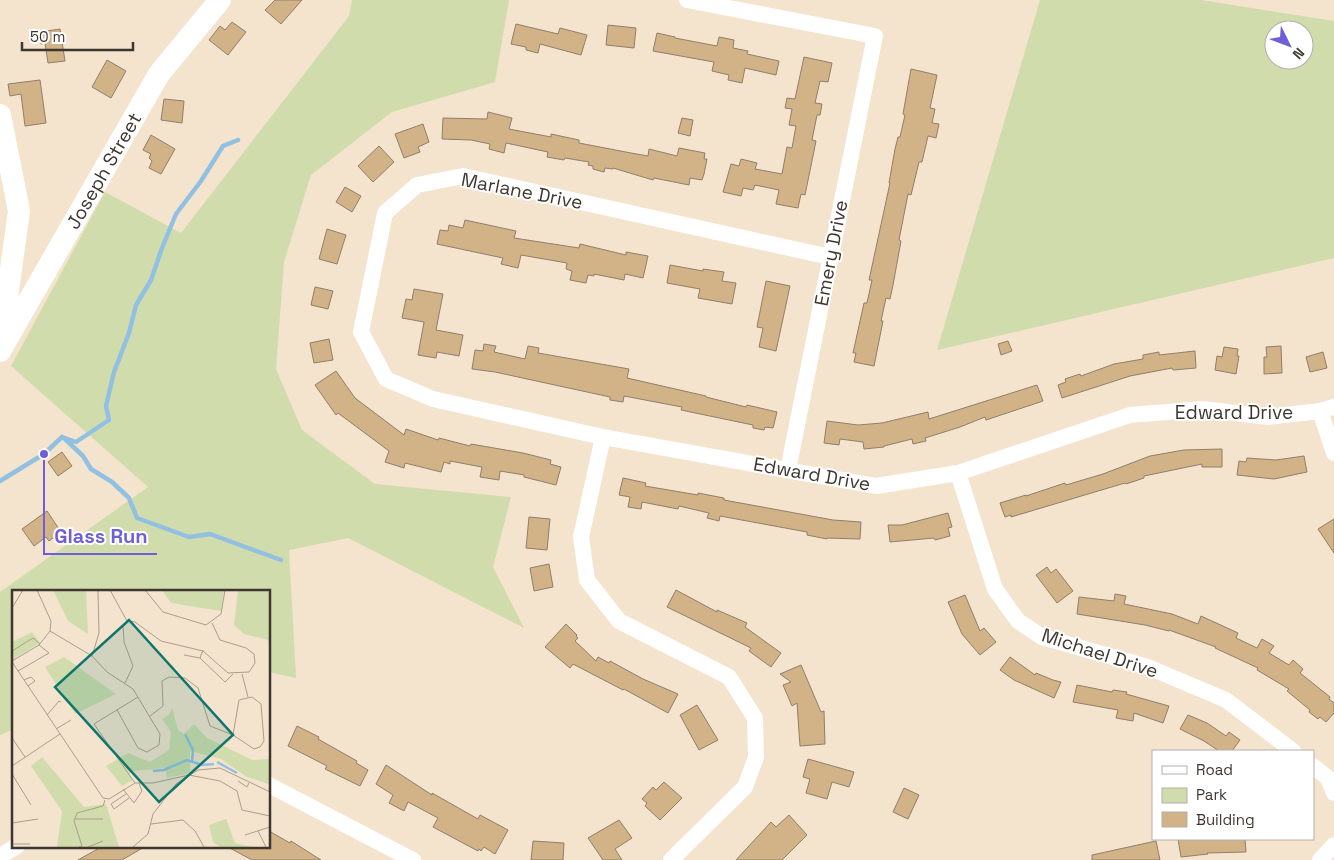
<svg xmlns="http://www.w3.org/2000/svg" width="1334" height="860" viewBox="0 0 1334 860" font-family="'Space Grotesk',sans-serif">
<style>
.green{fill:#d1dcac;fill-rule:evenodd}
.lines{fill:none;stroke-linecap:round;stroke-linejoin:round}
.stream{stroke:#92c0e2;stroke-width:4.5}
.building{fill:#d2b287;stroke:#8f7f6b}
.street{stroke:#fff;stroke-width:16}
.secondary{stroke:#fff;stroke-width:22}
.labels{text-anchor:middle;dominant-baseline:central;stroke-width:4;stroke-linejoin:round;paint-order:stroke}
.street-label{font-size:19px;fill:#3e372f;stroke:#fff}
.inset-river{fill:none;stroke:#92c0e2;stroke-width:2.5}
.inset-road{fill:none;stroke:#ab9e8e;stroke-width:1}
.view{fill:#0f766e;fill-opacity:0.15;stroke:#0f766e;stroke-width:2.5}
.inset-edge{fill:none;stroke:#3e372f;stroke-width:2.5}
.leader{fill:none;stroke:#6f5ed8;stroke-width:2}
.callout-dot{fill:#6f5ed8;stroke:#fff;stroke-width:2}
.callout-label{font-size:20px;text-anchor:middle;font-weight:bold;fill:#6f5ed8;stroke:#fff;stroke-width:4;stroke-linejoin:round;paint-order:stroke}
</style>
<rect width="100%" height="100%" fill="#f4e3cd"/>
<!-- green -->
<path class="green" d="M352,0H509L495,82L392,112L311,175L284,262L276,369L302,430L375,484L511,497L493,567L524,628L348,538L289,550L296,678L269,672V591H14V729L0,735V592L148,487L11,366L105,192L181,233L349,16Z
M1040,0H1201L1334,21V258L937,350ZM1274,30H1304V60H1274Z"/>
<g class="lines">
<!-- stream -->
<path class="stream" d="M62,437L76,442L109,420L106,406L114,372L129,333L136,305L151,280L162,248L176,214L201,181L223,146L238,140
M65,439L83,456L91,469L112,482L129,498L137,518L189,537L210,534L281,560
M0,481L44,454L62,437"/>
</g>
<!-- building -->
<path class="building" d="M275,0H302L281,24L265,10Z
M232,22L246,32L228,55L209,40L220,26L225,30Z
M516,24L558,34L560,28L587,35L581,55L540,44L538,53L526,50V47L511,44Z
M608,25L636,28L634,48L606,45Z
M60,29L65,61L48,63L45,43L41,44L40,32Z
M657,33L675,37V38L717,46L719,37L734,40L733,48L748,51L747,54L779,61L776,75L745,68L742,83L728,80L729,75L712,71L714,62L653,51Z
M804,57L832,63L828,82L820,81L815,103L822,104L820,115H817L812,140L816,141L805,195L801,194L798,208L776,204L779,190L755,185L753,190L743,188L741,196L723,192L731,164L739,166L741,159L757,163L755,169L782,174L787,147L792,148L796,126L789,125L792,109L785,108L787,98L795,99Z
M107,60L126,71L111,98L92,87Z
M911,69L937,75L930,108L935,109L932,123L939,124L936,138L928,136L922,162H919L911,195L908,194L899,240L901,241L893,285L890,299L886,298L881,321H883L874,366L854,362L856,353H853L864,303H867L872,280H869L890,183H889L895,149L898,137H900L905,115L903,114Z
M40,80L46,123L25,126L21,94L10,96L8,84Z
M164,99L184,101L182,123L161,120Z
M488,112L512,118L509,129L551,137V134L579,140V143L631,153L648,156L649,149L677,156L679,148L705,153L704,159H707L704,174L702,180L690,178L689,185L654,178L653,180L613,168V169L605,168L604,172L593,169V166L588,165L589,162L565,158L564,160L547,157L548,152L506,143L504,153L489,149L490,144L471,140L442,139L443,118L487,119Z
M682,118L693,120L690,136L678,133Z
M423,124L429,142L418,147L420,152L404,158L395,134Z
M151,135L175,149L161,174L149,168L152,161L149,158L151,154L143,150Z
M379,146L394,162L373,182L358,166Z
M345,187L361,196L352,212L336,202Z
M465,220L516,231L514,238L579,248L580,244L626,255V252L648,256L643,278L625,274L624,280L594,274V276L588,275L586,283L570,280L572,271L566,269L567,263L521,255L518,268L501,264L503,258L437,244L440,230L448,231L449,225L463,228Z
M327,229L346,235L337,264L319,259Z
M670,265L703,271V269L724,272L722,281L736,283L732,304L698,298L700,289L667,283Z
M766,281L790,286L776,351L759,347L763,328L757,327Z
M315,287L333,291L328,309L311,305Z
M414,289L443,294L436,330L463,335L459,356L437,352L436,358L418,355L424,322L402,318L406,299L412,300Z
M329,339L333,360L314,363L310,343Z
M1008,341L1012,351L1001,355L998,344Z
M484,344L496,346L494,352L525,359L528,346L539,348L538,353L629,369L627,378L706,396V397L746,407L747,405L777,412L773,428L765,427L764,430L753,428V425L681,410L682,407L624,396L623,402L610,400V397L495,372L472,369L475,350L483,351Z
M1281,346L1282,373L1264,374V357H1267L1266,347Z
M1224,347L1238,349L1237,356H1239L1236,374L1215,370L1217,356L1222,357Z
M1195,351L1196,368L1173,370L1172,368L1130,376L1062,398L1058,385L1066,382L1065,379L1080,374L1081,376L1114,364L1143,359V355L1159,352V355Z
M1323,352L1327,368L1310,372L1306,357Z
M336,371L355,398L404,435L406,429L438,440L439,438L470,446L471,444L523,453L551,460L550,464L561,467L556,485L524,477V475L500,471L499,480L480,477L482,467L450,461V464L444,462L441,472L405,463L404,468L385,462L389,451L338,413L336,415L315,385Z
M1037,385L1043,401L986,420L985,417L960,427L925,438L926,441L913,444L912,439L884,446V447L864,449L863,442L840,439L839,445L824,443L827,421L858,425L882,423L928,412L929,419Z
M1222,449V467H1202V464L1144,476V478L1126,484L1125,483L1011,517V515L1005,517L1000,503L1026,495V496L1065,483L1066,485L1103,474L1150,456L1184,450Z
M62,452L72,466L58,476L48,462Z
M1304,456L1307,472L1274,479L1237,475L1239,461L1246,462L1247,458L1276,460Z
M623,478L646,483L645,486L698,495V493L724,498V500L833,520L861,522L860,539L827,538V539L807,535V532L720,516L719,521L707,518L709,513L679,506L678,509L642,502L641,509L628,507L630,497L619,495Z
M47,511L61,532L49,541L46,537L34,546L22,529Z
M948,513L952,527L948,528L950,536L935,540L934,538L890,542L888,525H902Z
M529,517L550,519L547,550L526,548Z
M1334,519V553L1318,529Z
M549,564L553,587L534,591L530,568Z
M1047,567L1051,573L1056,569L1073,591L1057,603L1036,575Z
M676,590L717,612V610L747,623L745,627L781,653L771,667L749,651L751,648L667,607Z
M1115,594L1126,596L1124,604L1172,614L1198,624L1201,616L1238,633L1236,638L1257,648L1262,639L1274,646L1269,653L1289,665L1293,660L1303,669L1300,673L1330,697L1329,699L1334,703V713L1326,722L1320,717L1318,719L1309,712L1310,710L1287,691L1289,689L1257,670L1258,668L1215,648L1216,647L1169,630V631L1145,625L1077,614L1079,597L1114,601Z
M965,595L980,631L984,628L996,642L980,655L962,634L948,602Z
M566,624L577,635L576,636L578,638L575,641L596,661L598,657L609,663L610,661L643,679L678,694L668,713L624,689L623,690L573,664L570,668L545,647Z
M1010,657L1035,675L1036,673L1053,680L1061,682L1054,698L1014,680L1000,670Z
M801,665L821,712L824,711L825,744L800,746L797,703L792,706L783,685L791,682L780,674Z
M1077,685L1112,692L1113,690L1127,692L1126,694L1169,706L1163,723L1134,713L1133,721L1116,718L1118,710L1073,702Z
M697,705L718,740L699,750L680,715Z
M1188,715L1207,723L1226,736L1229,732L1240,740L1232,751H1219L1204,741L1180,729Z
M297,726L319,737L318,739L357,761L356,763L368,770L360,786L325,769L327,766L288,746Z
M808,759L854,772L849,787L832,782L827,799L806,793L810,779L803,777Z
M386,765L432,795V793L478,819L480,815L508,830L495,854L484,847L481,851L479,849L478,851L433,827L438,818L408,802L404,811L389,803L393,795L376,784Z
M664,782L682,798L660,820L645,806L647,803L642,799L653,787L656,790Z
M904,788L919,795L908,819L893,812Z
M789,815L807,835L782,860H736L771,822L776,827Z
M619,820L632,838L615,849L622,860H603L588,838Z
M269,831L290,843L291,841L321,860H252L226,846H269Z
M1178,839H1245L1246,852L1207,853L1208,854L1181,857Z
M533,841L564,843L563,860H531Z
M1156,841L1160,860H1092V855Z
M103,846H146L122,860H78Z"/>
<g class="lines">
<!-- street -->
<path class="street" d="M687,0L875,36L788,470
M830,257L463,176L417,185L385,213L361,332L386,379L433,399L603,437L876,486L958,473L1130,415L1203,409L1268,417L1320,411L1334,407
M1320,411L1334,453
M603,437L581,537L587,580L619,621L729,677L755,718L756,757L745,787L671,860
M958,473L995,589L1018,621L1042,637L1148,667L1226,700L1293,751
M1313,766L1328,778L1334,793
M269,785L413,860
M0,856L17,846
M1320,860L1334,845"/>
<!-- secondary -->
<g class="secondary">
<path d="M0,115L19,211L1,341"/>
<path id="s1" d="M0,351L159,74L220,0"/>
</g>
</g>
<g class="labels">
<!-- street labels -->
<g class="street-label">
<text stroke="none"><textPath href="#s1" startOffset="208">Joseph Street</textPath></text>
<text transform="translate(522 191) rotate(11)">Marlane Drive</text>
<text transform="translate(831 253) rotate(-79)">Emery Drive</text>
<text x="1234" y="412">Edward Drive</text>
<text transform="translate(812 474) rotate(10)">Edward Drive</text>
<text transform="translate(1100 653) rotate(18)">Michael Drive</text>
</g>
</g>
<!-- overview -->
<g transform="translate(12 590)">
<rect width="258" height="258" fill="#f4e3cd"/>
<path d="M41,0H74L76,44L56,31ZM150,0H212L209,21L159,13ZM226,0H257V57L256,50L232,44L222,35ZM20,42L28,53L0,70V52ZM52,67L104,104L63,124L33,77ZM160,118L166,140L172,144L182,134L195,148L240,170L257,169V194L235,187L209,169L178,161V183L155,188L153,178L121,181L117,184L121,190L110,196L94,176L116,163L138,172L157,160L159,142L150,129L157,125ZM30,167L72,217L94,214L107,257H45L50,221L19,176ZM214,229L223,253L240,257H208L201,252L197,235Z" fill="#d1dcac"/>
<path class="inset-river" d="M173,144L181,160L180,172M205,172L225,183M141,181L152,180L175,170L190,175L202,174"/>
<path class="inset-road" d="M98,0L115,31M133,0L151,22L194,35L209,24L213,0M0,18L11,0M38,41L80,66L95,82L121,99L148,144L147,155L135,162L126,158L105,120M0,61L21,48L28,54M172,65L188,68L191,60M80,66L87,43L86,0M188,68L213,92L221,84M0,71L27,55L38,41L39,31L25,0M0,72L91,208L97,209L123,193H141L177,185L208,191L225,201L230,220L258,226M6,81L37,63L27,55M230,84L236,107M12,90L19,87L23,91L16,96M113,93L121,76L112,52L111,37L115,31L123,32L149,51L191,61L216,83L237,82L243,73L242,64L234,58L208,50L200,33M35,125L47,111L49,112M138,126L151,116L150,91L157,87L173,88L186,98L198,136L221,145L242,159L248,157L252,151L249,114L240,107L227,110L221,145M44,139L59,130M0,148L13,167M0,176L48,144M0,184L19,215M226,191L235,197L237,193M123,193L82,134L126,107M111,199L122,213L130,201L127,193M114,204L99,214L102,219L117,208M63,229H91M0,233L26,229M139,234L171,230L183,241L192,257M246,241L254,257M233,245L258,237M0,254H18M67,257L70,256L62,231L65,223L91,216L93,210M76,257L91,251M121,257L136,244L141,224L164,194L186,180L208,178L258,202"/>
<path class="view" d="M117,30L221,145L147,212L43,97Z"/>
<rect width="258" height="258" class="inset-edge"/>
</g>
<!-- callouts -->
<path class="leader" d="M44 454L44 554H157"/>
<circle class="callout-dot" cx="44" cy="454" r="5"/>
<g class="callout-label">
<text x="101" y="543">Glass Run</text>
</g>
<!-- legend -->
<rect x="1152" y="750" width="162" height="90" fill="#ffffff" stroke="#b2afac"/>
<rect x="1162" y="766" width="25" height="8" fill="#ffffff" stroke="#b2afac"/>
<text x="1196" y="775" font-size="15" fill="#3e372f">Road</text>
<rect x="1162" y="788" width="25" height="15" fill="#d1dcac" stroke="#b2afac"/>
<text x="1196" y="800" font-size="15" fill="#3e372f">Park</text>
<rect x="1162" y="812" width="25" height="15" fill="#d2b287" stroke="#b2afac"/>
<text x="1196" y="825" font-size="15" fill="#3e372f">Building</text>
<!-- north arrow -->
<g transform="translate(1289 45) rotate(132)"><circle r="24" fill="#ffffff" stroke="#b2afac"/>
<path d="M0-4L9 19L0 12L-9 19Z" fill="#6f5ed8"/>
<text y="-8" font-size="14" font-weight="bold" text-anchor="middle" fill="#3e372f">N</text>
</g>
<!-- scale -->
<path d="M22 42v8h111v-8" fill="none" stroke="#3e372f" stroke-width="2.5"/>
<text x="30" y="42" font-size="15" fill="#3e372f" stroke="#ffffff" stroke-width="4" paint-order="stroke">50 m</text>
</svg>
